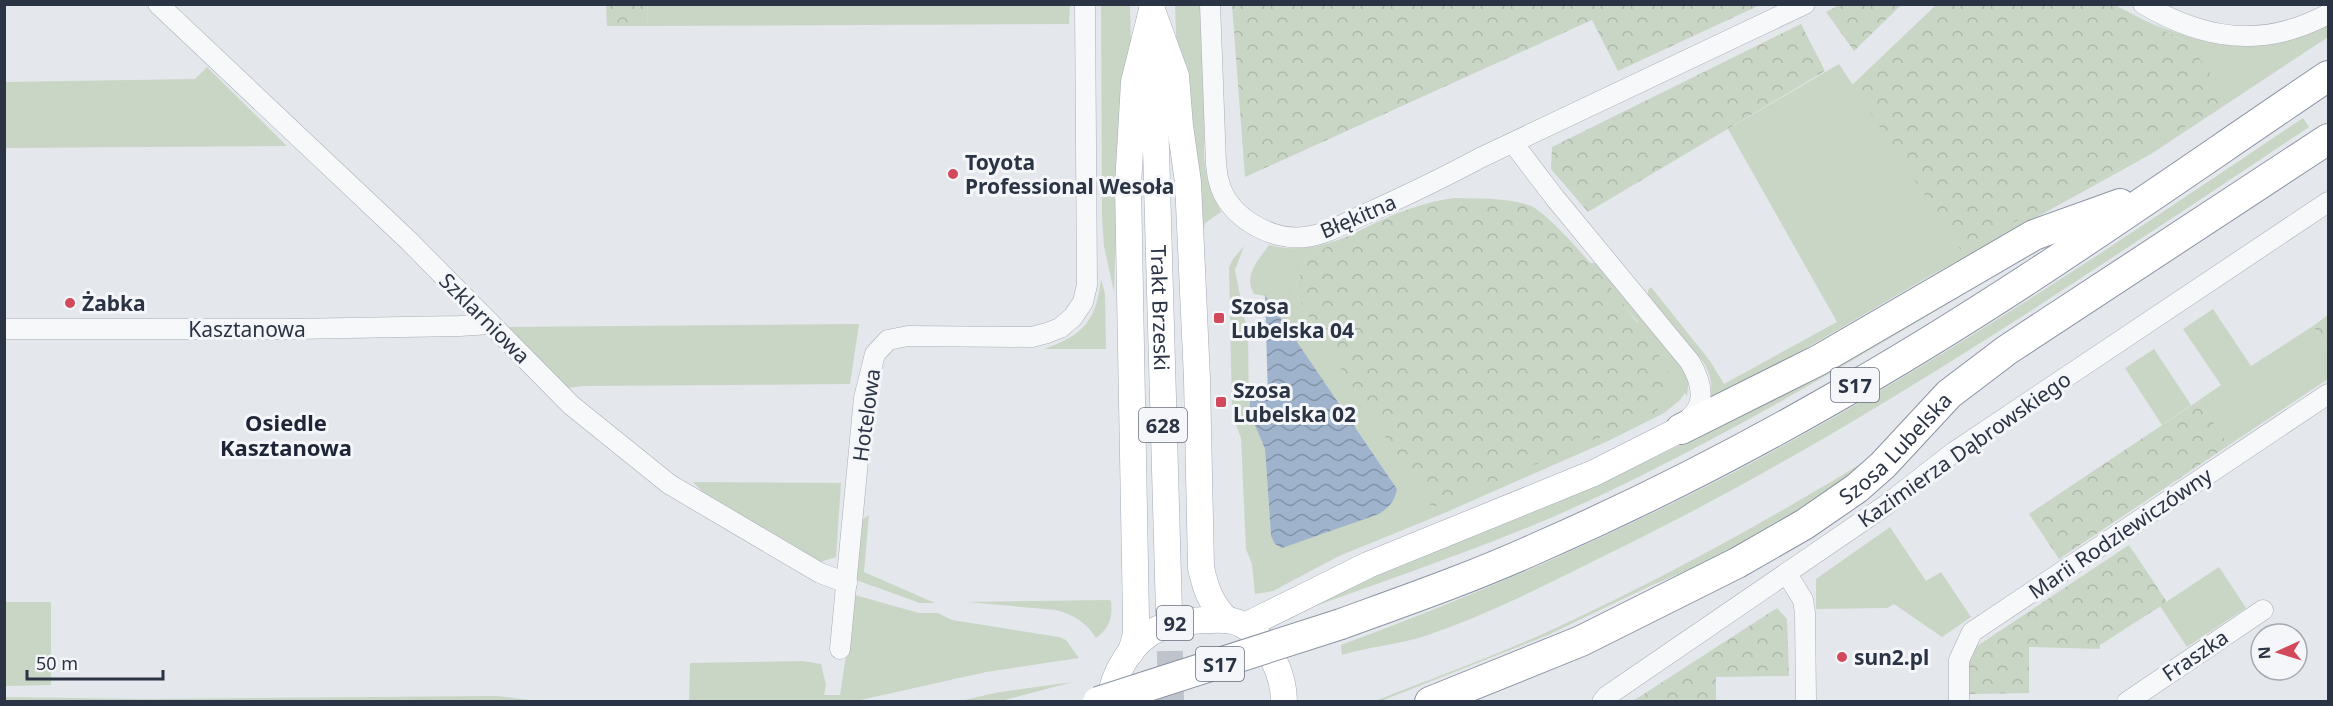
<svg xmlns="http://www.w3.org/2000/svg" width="2333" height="706" viewBox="0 0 2333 706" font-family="'Noto Sans',sans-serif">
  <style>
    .green { fill: #c9d6c5 }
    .forest { fill: url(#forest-crowns) }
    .water { fill: url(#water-waves) }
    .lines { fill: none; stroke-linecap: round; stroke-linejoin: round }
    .major-tunnel { stroke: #bfc3cb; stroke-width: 26; stroke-dasharray: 26 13; stroke-linecap: butt }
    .minor-casing { stroke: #a9aeb7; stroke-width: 21 }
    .major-casing { stroke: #a3abb8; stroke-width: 27 }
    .highway-casing { stroke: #8b94a3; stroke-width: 32 }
    .minor { stroke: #f7f8fa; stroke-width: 20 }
    .major { stroke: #fff; stroke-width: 26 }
    .highway { stroke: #fff; stroke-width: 30 }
    .highway-bridge-casing { stroke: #8b94a3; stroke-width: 32; stroke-linecap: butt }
    .highway-bridge { stroke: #fff; stroke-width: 30 }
    .poi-dot { fill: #d1495b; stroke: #f4f6f9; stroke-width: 2 }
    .labels { text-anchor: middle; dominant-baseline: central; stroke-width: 6; stroke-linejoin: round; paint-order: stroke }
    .shield { fill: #f4f6f9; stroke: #676e7b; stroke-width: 1.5 }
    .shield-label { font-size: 20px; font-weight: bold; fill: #2b3445 }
    .poi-label { font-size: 21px; font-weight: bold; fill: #2b3445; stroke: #f4f6f9; text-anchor: start }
    .street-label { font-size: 21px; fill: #2b3445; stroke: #f4f6f9 }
    .neighbourhood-label { font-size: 22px; font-weight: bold; fill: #1d2536; stroke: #f4f6f9 }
  </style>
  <defs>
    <pattern id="forest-crowns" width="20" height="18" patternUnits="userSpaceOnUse" patternTransform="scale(1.5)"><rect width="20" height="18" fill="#c9d6c5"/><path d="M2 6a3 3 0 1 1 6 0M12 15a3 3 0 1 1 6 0" fill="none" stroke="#adb8ab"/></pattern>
    <pattern id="water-waves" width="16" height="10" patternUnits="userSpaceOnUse" patternTransform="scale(1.5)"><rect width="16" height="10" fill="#9fb4cc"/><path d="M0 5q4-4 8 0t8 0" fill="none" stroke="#8293a7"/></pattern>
  </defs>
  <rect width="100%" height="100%" fill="#e4e7ec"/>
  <g class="green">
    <polygon points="648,5 1070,4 1069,24 647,26"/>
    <polygon points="1101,5 1130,5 1132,85 1119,140 1114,292 1104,246 1102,218"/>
    <polygon points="1175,5 1202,5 1205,94 1204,158 1207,179 1221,212 1205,223 1201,237 1177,59"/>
    <path d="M2148 22C2214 48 2262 59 2328 24V37L2151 154 1928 277 1711 404 1709 402C1713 387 1712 377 1704 363L1648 297V290L1651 287 1710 361 1724 384 1837 322 1728 129 1839 64 1960 248 2113 173 2228 99 2188 43Z"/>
    <polygon points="207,67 287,146 5,148 5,82 195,79"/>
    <path d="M2303 118 2309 127C2083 277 1859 431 1616 550 1555 580 1493 613 1428 635 1400 645 1370 646 1342 655L1341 645C1498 587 1652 519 1799 437 1973 341 2138 229 2303 118Z"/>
    <path d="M1406 209 1307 257 1294 290 1317 332 1432 507 1638 322 1588 263H1597L1679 360 1689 378 1687 396 1685 393 1680 400 1664 413 1608 441 1442 514 1339 556 1273 591 1255 594 1252 564 1246 549 1241 438 1232 414 1229 267 1233 259 1244 246 1235 270 1248 335 1249 411 1265 449 1271 536 1397 489 1265 296 1254 294C1243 275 1258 261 1269 245 1319 258 1362 229 1406 209Z"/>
    <path d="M1992 277C1857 358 1717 443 1573 508 1488 546 1398 576 1310 608L1374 577 1596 486 1750 411Z"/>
    <path d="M1101 279 1105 294 1106 349H1044C1083 335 1096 322 1101 279Z"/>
    <polygon points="2213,309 2251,366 2313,326 2328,349 2328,379 2229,445 2198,401 2221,385 2183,329"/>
    <polygon points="859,324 850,384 583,386 567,388 505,327"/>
    <polygon points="2154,349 2191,405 2162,425 2125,368"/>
    <path d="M1878 453 1788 522 1745 546 1650 586 1548 635 1381 701 1373 702C1435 677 1498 655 1558 627 1668 576 1775 517 1878 453Z"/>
    <polygon points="693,482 841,483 836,557 820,562 712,502"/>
    <polygon points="869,515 864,572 935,603 920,603 856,580 862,520"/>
    <polygon points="1890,527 1926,581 1941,572 1971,617 1942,637 1894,604 1887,608 1816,609 1816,579"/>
    <polygon points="2219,567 2246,608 2187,647 2160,606"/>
    <polygon points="855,595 919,613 938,613 952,620 1059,637 1066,640 1079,658 986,672 856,701 689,702 690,663 803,661 821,664 826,685 824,695 840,695"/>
    <path d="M1109 600 1111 601C1113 618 1109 628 1096 638 1086 622 1074 615 1056 610L967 602Z"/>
    <polygon points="4,602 51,602 51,685 5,686"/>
    <polygon points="1073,682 1001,701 960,701 1000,692"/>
    <polygon points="497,696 539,701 4,701 5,697 146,699"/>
  </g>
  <g class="forest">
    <polygon points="1841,4 1901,4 1901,5 1854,51 1826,12"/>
    <polygon points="2113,4 2188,43 2229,99 2113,173 1960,249 1852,85 1936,5"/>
    <polygon points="606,5 648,5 647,26 607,26"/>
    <polygon points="1232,5 1232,4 1760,5 1618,71 1592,20 1245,177"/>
    <polygon points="1801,24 1825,71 1588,212 1551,169 1552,147"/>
    <path d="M1454 198C1478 199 1507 197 1531 206 1560 219 1662 346 1670 378 1675 396 1663 405 1651 416L1432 508 1317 332 1294 290 1307 257C1355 234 1401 205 1454 198Z"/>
    <polygon points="2328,315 2328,349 2313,326"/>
    <polygon points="2198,401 2229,445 2059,559 2029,514"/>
    <polygon points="2129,545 2167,602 2100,645 2100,649 2029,647 2029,693 1969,694 1968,659 1977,646"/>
    <polygon points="1777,608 1787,619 1789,676 1716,677 1716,701 1633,701"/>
  </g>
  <path class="water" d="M1265 295 1397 489C1395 501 1389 507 1379 514L1282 548 1275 544 1271 536 1265 449 1249 411 1250 397H1268Z"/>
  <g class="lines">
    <polyline class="major-tunnel" points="1169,612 1171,702"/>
    <defs>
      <g id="minor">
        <polyline points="158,4 409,241 571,405 669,484 820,573 847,583"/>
        <path d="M1210 4 1216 164C1217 170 1217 176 1219 182 1228 217 1271 241 1305 237 1325 235 1343 224 1361 216 1401 198 1441 179 1480 158L1805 4"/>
        <path d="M2143 4C2205 40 2263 49 2328 14"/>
        <path d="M1513 143 1555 198 1690 362C1697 374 1704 390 1699 405 1697 411 1689 419 1684 424"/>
        <polyline points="4,329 293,329 459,326 490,324"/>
        <polyline points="1787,574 1803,600 1805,613 1806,702"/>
        <polyline points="840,649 864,398 875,354 888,340 908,336 1032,337 1047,333 1060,328 1073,317 1083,302 1087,285 1085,4"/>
        <polyline points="1602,702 1607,696 1886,505 1954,452 2328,202"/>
        <polyline points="1959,702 1959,660 1972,632 2328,394"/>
        <polyline points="2127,702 2263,610"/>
      </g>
      <g id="major">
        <path d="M1152 10 1176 76 1180 126 1188 182 1197 379 1201 568C1206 590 1211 604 1227 620"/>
        <path id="s1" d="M1153 42 1169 612"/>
        <polyline points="1245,626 1368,565 1594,473 1681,429"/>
        <polyline points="1131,652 1136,634 1136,618 1128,185 1134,82 1152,10"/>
        <path d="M1110 702C1112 674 1133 639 1160 628 1174 622 1190 621 1205 620 1219 620 1232 618 1245 626 1269 641 1284 675 1284 702"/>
      </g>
      <g id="highway">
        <polyline points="1681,429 1819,360 2034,235 2120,204"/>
        <path d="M1341 624C1407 600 1473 577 1537 548 1638 504 1736 454 1832 399 2004 302 2165 186 2328 76"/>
        <path id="s2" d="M1430 702 1581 641 1737 563 1805 524 1857 488 1883 465 1949 394 2007 350 2328 139"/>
      </g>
    </defs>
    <use href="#minor" class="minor-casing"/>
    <use href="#major" class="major-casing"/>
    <use href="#highway" class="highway-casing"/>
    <use href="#minor" class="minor"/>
    <use href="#major" class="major"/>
    <use href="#highway" class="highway"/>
    <defs>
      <polyline id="highway-bridge" points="1098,702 1341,624"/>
    </defs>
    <use href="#highway-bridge" class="highway-bridge-casing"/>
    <use href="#highway-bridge" class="highway-bridge"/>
  </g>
  <g class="poi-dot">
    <circle cx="953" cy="174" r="6"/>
    <circle cx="70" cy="303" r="6"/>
    <rect x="1213" y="312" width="12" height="12" rx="3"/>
    <rect x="1215" y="396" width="12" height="12" rx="3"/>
    <circle cx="1842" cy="657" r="6"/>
  </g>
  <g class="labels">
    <g class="shield">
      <rect x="1831" y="368" width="48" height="34" rx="4.5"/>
      <rect x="1139" y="408" width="48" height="34" rx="4.5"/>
      <rect x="1157" y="606" width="36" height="34" rx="4.5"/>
      <rect x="1196" y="647" width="48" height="34" rx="4.5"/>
    </g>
    <g class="shield-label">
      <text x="1855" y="385">S17</text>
      <text x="1163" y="425">628</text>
      <text x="1175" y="623">92</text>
      <text x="1220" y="664">S17</text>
    </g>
    <g class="poi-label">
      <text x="965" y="162">Toyota<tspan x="965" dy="24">Professional Wesoła</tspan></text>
      <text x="82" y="303">Żabka</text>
      <text x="1231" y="306">Szosa<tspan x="1231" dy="24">Lubelska 04</tspan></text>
      <text x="1233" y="390">Szosa<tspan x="1233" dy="24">Lubelska 02</tspan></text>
      <text x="1854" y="657">sun2.pl</text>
    </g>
    <g class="street-label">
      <text transform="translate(1358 216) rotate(-23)">Błękitna</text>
      <text stroke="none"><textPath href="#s1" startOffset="266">Trakt Brzeski</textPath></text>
      <text transform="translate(485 318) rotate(45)">Szklarniowa</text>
      <text x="247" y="329">Kasztanowa</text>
      <text transform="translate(866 415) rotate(-82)">Hotelowa</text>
      <text stroke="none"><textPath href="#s2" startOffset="534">Szosa Lubelska</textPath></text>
      <text transform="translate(1964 449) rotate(-35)">Kazimierza Dąbrowskiego</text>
      <text transform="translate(2120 533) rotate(-34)">Marii Rodziewiczówny</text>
      <text transform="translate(2195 655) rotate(-34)">Fraszka</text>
    </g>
    <g class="neighbourhood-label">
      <text x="286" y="422">Osiedle<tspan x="286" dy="25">Kasztanowa</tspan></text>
    </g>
  </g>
  <rect width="2333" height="706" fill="none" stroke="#2b3445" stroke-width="12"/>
  <g transform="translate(2279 652) rotate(266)"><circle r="28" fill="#f4f6f9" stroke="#a4a8b1" stroke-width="1.5"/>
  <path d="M0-4.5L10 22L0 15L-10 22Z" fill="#d1495b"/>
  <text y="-9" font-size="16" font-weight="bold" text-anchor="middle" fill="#2b3445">N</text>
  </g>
  <path d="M27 670v9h136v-9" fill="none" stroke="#2b3445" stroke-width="3"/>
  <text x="36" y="670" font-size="18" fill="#2b3445" stroke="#f4f6f9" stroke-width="4.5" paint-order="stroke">50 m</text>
</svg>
